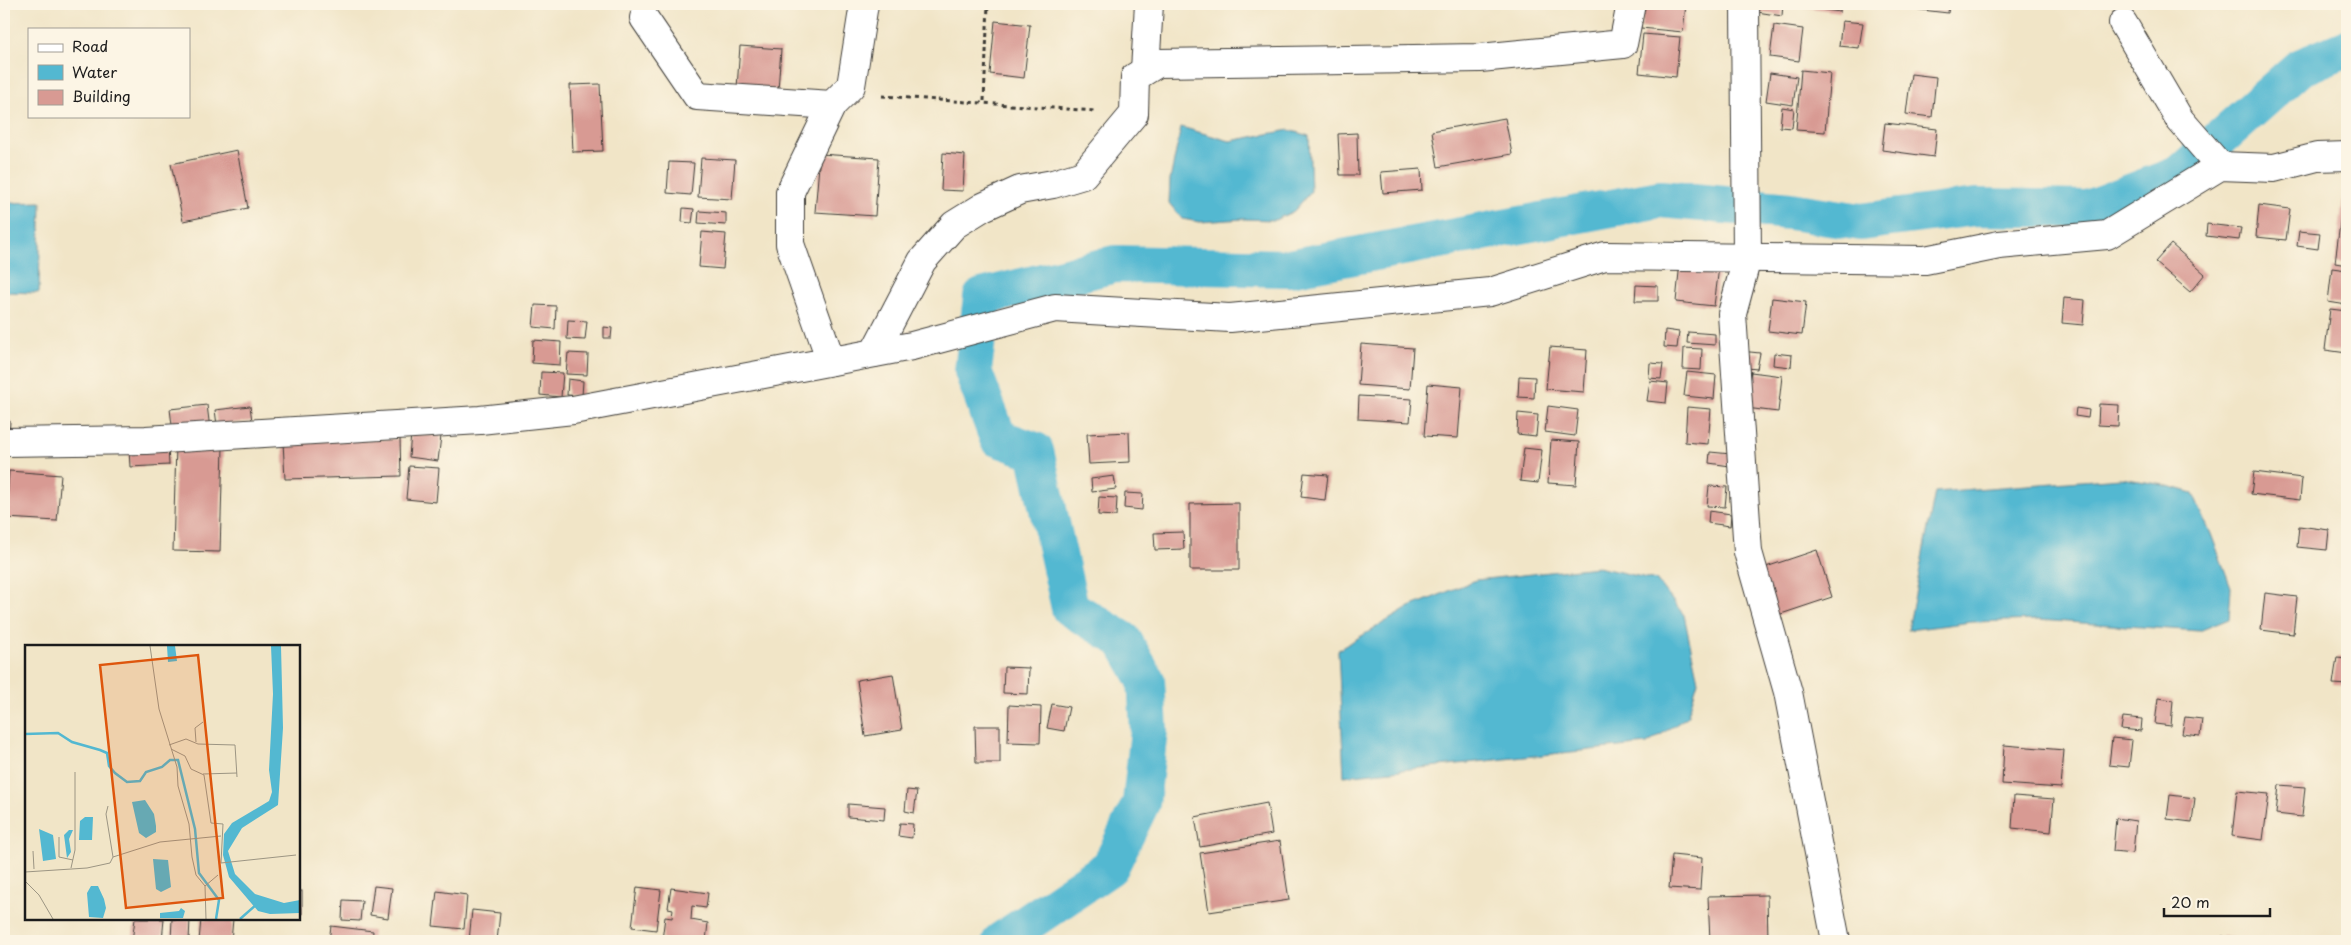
<svg xmlns="http://www.w3.org/2000/svg" width="2351" height="945" viewBox="0 0 2351 945" font-family="'Playpen Sans',sans-serif">
  <style>
    .water { fill: #53b8d1; stroke: #386a76 }
    .lines { fill: none; stroke-linecap: round; stroke-linejoin: round }
    .canal { stroke: #53b8d1; stroke-width: 38 }
    .building { fill: #d89a93 }
    .street-casing { stroke: #3c3a36; stroke-width: 30 }
    .path { stroke: #3c3a36; stroke-width: 3; stroke-dasharray: 4 4; stroke-linecap: butt }
    .street { stroke: #fff; stroke-width: 28 }
    .inset-river { fill: none; stroke: #53b8d1; stroke-width: 2.5 }
    .inset-road { fill: none; stroke: #9c9583; stroke-width: 1 }
    .view { fill: #de560d; fill-opacity: 0.15; stroke: #de560d; stroke-width: 2.5 }
    .inset-edge { fill: none; stroke: #1c1c1c; stroke-width: 2.5 }
  </style>
  <rect width="100%" height="100%" fill="#fcf5e5"/>
  <filter id="ink" filterUnits="userSpaceOnUse"><feTurbulence type="fractalNoise" baseFrequency=".02" numOctaves="2"/><feDisplacementMap in="SourceGraphic" scale="10" xChannelSelector="R" yChannelSelector="G"/><feConvolveMatrix kernelMatrix="1 2 1 2 8 2 1 2 1" color-interpolation-filters="sRGB"/></filter>
  <filter id="wash" filterUnits="userSpaceOnUse"><feTurbulence type="fractalNoise" baseFrequency=".0096" numOctaves="4" result="noise"/><feDisplacementMap in="SourceGraphic" scale="20" xChannelSelector="R" yChannelSelector="G"/><feGaussianBlur stdDeviation="1.12" result="paint"/><feColorMatrix in="noise" values="0 0 0 0 0 0 0 0 0 0 0 0 0 0 0 0 0 1.4 0 .05"/><feComposite in="paint" operator="in"/></filter>
  <g filter="url(#wash)">
    <rect width="100%" height="100%" fill="#f1e5c7"/>
    <g class="water">
      <polygon points="1181,127 1230,141 1289,130 1309,136 1311,191 1294,211 1275,220 1243,219 1200,222 1182,219 1169,203 1170,180"/>
      <polygon points="41,202 39,293 4,292 4,203"/>
      <polygon points="2121,478 2164,485 2193,493 2211,534 2231,587 2229,619 2199,631 2038,620 1972,622 1908,630 1935,492"/>
      <polygon points="1597,567 1656,580 1684,615 1698,681 1687,717 1647,744 1344,776 1338,650 1410,607 1476,580"/>
    </g>
    <g class="lines">
      <polyline class="canal" points="1001,941 1110,867 1141,803 1149,730 1146,680 1123,640 1070,608 1035,451 998,438 973,371 982,297 1115,264 1289,268 1660,199 1790,211 1861,222 1976,207 2087,209 2180,174 2299,68 2347,48"/>
    </g>
    <g id="blocks">
      <g class="building">
        <polygon points="765,4 799,4 798,9 765,7"/>
        <polygon points="1644,4 1686,4 1683,32 1641,28"/>
        <polygon points="1699,4 1734,4 1733,9"/>
        <polygon points="1753,4 1783,4 1782,16 1751,11"/>
        <polygon points="1805,4 1841,4 1840,12 1804,7"/>
        <polygon points="1888,4 1949,4 1948,13 1887,6"/>
        <polygon points="995,21 1030,25 1024,78 990,74"/>
        <polygon points="1842,21 1863,23 1859,48 1839,46"/>
        <polygon points="1774,25 1803,29 1799,61 1770,57"/>
        <polygon points="1643,34 1680,37 1676,77 1639,73"/>
        <polygon points="740,46 781,49 778,90 737,88"/>
        <polygon points="1801,70 1830,73 1825,132 1796,130"/>
        <polygon points="1770,73 1797,77 1793,105 1766,101"/>
        <polygon points="1911,74 1936,77 1932,117 1906,114"/>
        <polygon points="600,84 603,151 573,152 570,85"/>
        <polygon points="1782,107 1794,109 1792,128 1780,127"/>
        <polygon points="1505,118 1512,154 1438,167 1432,131"/>
        <polygon points="1885,123 1937,129 1934,157 1882,150"/>
        <polygon points="1357,133 1358,175 1340,175 1338,134"/>
        <polygon points="237,150 248,208 183,221 171,164"/>
        <polygon points="943,153 965,155 963,191 941,190"/>
        <polygon points="820,154 879,158 875,216 815,212"/>
        <polygon points="701,158 735,160 732,199 698,197"/>
        <polygon points="669,162 694,163 691,195 667,193"/>
        <polygon points="1421,169 1422,190 1383,193 1381,172"/>
        <polygon points="2343,199 2347,199 2347,265 2335,263"/>
        <polygon points="2259,205 2290,209 2286,240 2256,237"/>
        <polygon points="683,208 694,209 692,223 682,222"/>
        <polygon points="699,211 726,213 726,225 698,223"/>
        <polygon points="2207,224 2241,228 2239,240 2206,236"/>
        <polygon points="2299,231 2320,233 2318,249 2297,246"/>
        <polygon points="702,232 726,234 723,269 699,267"/>
        <polygon points="2171,244 2205,274 2190,292 2155,262"/>
        <polygon points="1680,262 1719,267 1714,306 1676,302"/>
        <polygon points="2332,268 2347,270 2347,305 2328,302"/>
        <polygon points="1636,285 1658,286 1658,301 1635,301"/>
        <polygon points="1772,298 1806,302 1802,335 1768,331"/>
        <polygon points="2064,298 2085,300 2083,325 2062,323"/>
        <polygon points="535,305 556,306 555,329 533,327"/>
        <polygon points="2330,309 2347,311 2347,353 2325,350"/>
        <polygon points="568,320 587,321 585,340 567,339"/>
        <polygon points="604,327 612,328 611,338 604,338"/>
        <polygon points="1665,330 1679,332 1677,348 1664,347"/>
        <polygon points="1688,332 1715,334 1715,345 1687,343"/>
        <polygon points="533,340 561,342 560,365 532,363"/>
        <polygon points="1361,344 1413,348 1410,389 1358,385"/>
        <polygon points="1550,347 1587,350 1584,392 1546,389"/>
        <polygon points="1684,348 1702,349 1701,370 1683,369"/>
        <polygon points="1740,351 1760,353 1757,369 1738,367"/>
        <polygon points="568,353 588,354 587,375 566,374"/>
        <polygon points="1774,353 1792,355 1791,367 1773,365"/>
        <polygon points="1650,363 1663,364 1661,379 1649,378"/>
        <polygon points="541,372 563,373 561,397 540,395"/>
        <polygon points="1687,372 1716,375 1714,399 1684,396"/>
        <polygon points="1751,372 1782,376 1778,412 1746,408"/>
        <polygon points="1519,376 1535,377 1534,398 1518,397"/>
        <polygon points="568,379 583,381 582,396 567,395"/>
        <polygon points="1650,381 1668,383 1666,403 1647,401"/>
        <polygon points="1428,384 1462,387 1458,438 1424,436"/>
        <polygon points="1359,396 1412,399 1410,422 1358,419"/>
        <polygon points="2099,404 2119,405 2118,426 2098,425"/>
        <polygon points="207,405 210,429 173,433 170,409"/>
        <polygon points="250,406 252,421 217,425 215,410"/>
        <polygon points="1548,406 1578,410 1575,436 1545,432"/>
        <polygon points="1687,407 1711,409 1708,444 1685,442"/>
        <polygon points="2076,408 2089,410 2088,418 2075,416"/>
        <polygon points="1518,413 1538,415 1536,436 1517,434"/>
        <polygon points="4,421 10,421 9,437 4,437"/>
        <polygon points="1129,432 1130,462 1089,464 1087,434"/>
        <polygon points="411,433 441,436 438,461 409,457"/>
        <polygon points="400,439 401,476 285,479 283,442"/>
        <polygon points="1551,440 1579,442 1576,485 1548,483"/>
        <polygon points="176,446 223,447 220,552 173,551"/>
        <polygon points="168,447 169,465 130,467 129,449"/>
        <polygon points="1524,448 1542,450 1538,483 1520,481"/>
        <polygon points="1710,452 1731,454 1730,466 1709,463"/>
        <polygon points="409,466 439,468 436,502 406,499"/>
        <polygon points="9,471 61,475 57,521 6,518"/>
        <polygon points="2254,472 2302,478 2300,500 2251,494"/>
        <polygon points="1304,473 1328,475 1325,500 1301,497"/>
        <polygon points="1114,476 1116,489 1092,492 1091,479"/>
        <polygon points="1709,486 1727,487 1725,507 1707,506"/>
        <polygon points="1125,493 1143,494 1142,510 1124,508"/>
        <polygon points="1099,497 1117,498 1116,516 1098,515"/>
        <polygon points="1239,503 1239,570 1190,570 1190,504"/>
        <polygon points="1709,511 1731,514 1730,526 1708,523"/>
        <polygon points="2299,526 2329,530 2327,550 2297,547"/>
        <polygon points="1183,532 1184,549 1155,550 1154,533"/>
        <polygon points="1817,550 1832,597 1775,616 1760,569"/>
        <polygon points="2265,593 2297,597 2293,634 2261,630"/>
        <polygon points="2337,657 2347,658 2347,685 2333,684"/>
        <polygon points="1004,667 1029,668 1028,694 1003,693"/>
        <polygon points="893,674 902,730 865,736 857,680"/>
        <polygon points="2158,698 2173,700 2171,726 2155,724"/>
        <polygon points="1052,704 1069,707 1064,731 1047,728"/>
        <polygon points="1009,705 1041,707 1040,743 1008,742"/>
        <polygon points="2123,717 2142,719 2141,731 2121,729"/>
        <polygon points="2185,717 2202,719 2200,736 2182,734"/>
        <polygon points="975,726 1000,726 1000,763 976,763"/>
        <polygon points="2112,738 2132,740 2129,767 2109,765"/>
        <polygon points="2004,745 2064,750 2061,788 2002,784"/>
        <polygon points="2279,785 2305,787 2302,817 2276,814"/>
        <polygon points="907,790 917,791 914,813 905,811"/>
        <polygon points="2237,791 2269,794 2263,840 2232,836"/>
        <polygon points="2170,795 2195,798 2192,822 2167,819"/>
        <polygon points="2014,796 2054,799 2051,832 2012,828"/>
        <polygon points="1267,803 1272,834 1200,847 1195,817"/>
        <polygon points="848,804 885,807 884,820 848,817"/>
        <polygon points="2116,818 2136,821 2133,853 2113,851"/>
        <polygon points="900,823 913,824 912,838 898,836"/>
        <polygon points="1280,841 1289,900 1209,912 1200,853"/>
        <polygon points="1672,855 1702,858 1700,890 1669,888"/>
        <polygon points="374,886 392,888 388,918 370,915"/>
        <polygon points="637,887 661,890 656,930 632,927"/>
        <polygon points="671,888 708,893 706,908 692,906 691,920 708,923 706,941 662,940 665,917 672,918 673,909 668,908"/>
        <rect x="299" y="891" width="3" height="23"/>
        <polygon points="437,891 467,895 464,929 433,926"/>
        <polygon points="1767,895 1768,941 1710,941 1708,896"/>
        <polygon points="343,900 362,901 360,921 342,920"/>
        <polygon points="472,910 500,913 497,941 469,941"/>
        <polygon points="135,919 164,919 162,941 132,941"/>
        <polygon points="172,919 190,919 189,941 171,941"/>
        <polygon points="201,919 233,919 231,941 199,941"/>
        <polygon points="331,926 373,931 372,941 329,941"/>
        <polygon points="2222,936 2233,938 2233,941 2221,941"/>
      </g>
    </g>
  </g>
  <g filter="url(#ink)">
    <use href="#blocks" fill-opacity="0" stroke="#3c3a36" stroke-width="1"/>
    <g class="lines">
      <defs>
        <g id="street">
          <polyline points="1745,4 1747,258 1732,314 1748,552 1788,692 1836,941"/>
          <polyline points="644,18 697,96 832,105"/>
          <polyline points="2123,23 2180,120 2220,166"/>
          <polyline points="1145,70 1149,4"/>
          <polyline points="874,353 922,261 954,225 983,207 1020,190 1053,184 1083,175 1134,114 1135,77 1158,63 1480,58 1623,44 1631,4"/>
          <polyline points="831,361 790,244 790,192 832,105 851,86 864,4"/>
          <polyline points="4,442 146,440 480,420 573,410 912,346 1055,308 1230,318 1490,292 1605,256 1925,260 1999,245 2107,235 2220,166 2274,168 2317,157 2347,156"/>
        </g>
      </defs>
      <use href="#street" class="street-casing"/>
      <g class="path">
        <polyline points="882,96 1095,111"/>
        <polyline points="984,101 988,4"/>
      </g>
      <use href="#street" class="street"/>
    </g>
  </g>
  <g transform="translate(25 645)">
    <rect width="275" height="275" fill="#f1e5c7"/>
    <path d="M142 1H150L152 16 143 17ZM246 1H256L258 83 253 160 217 183 203 206 210 229 230 249 259 258 275 255V268L245 269 233 266 204 232 198 210 199 189 207 178 244 156 247 147 244 125 248 49ZM120 155 129 169 131 181V187L121 193 114 188 107 157ZM60 172H68L67 195H54L55 176ZM14 184 28 190 31 214 18 216ZM44 185H48L44 194 46 207 42 213 39 190ZM128 214 143 215 146 242 136 247 131 244ZM66 241H73L79 254 81 263 78 273 64 272 62 248ZM156 263 160 266 158 273H135V268L154 266Z" fill="#53b8d1"/>
    <path class="inset-river" d="M0 89 33 88 47 97 75 105 82 108 84 121 90 128 102 137 115 136 121 127 137 122 145 115H153L170 184 174 228 194 255 191 274M215 274 232 259"/>
    <path class="inset-road" d="M125 1 134 64 152 122 153 141 164 179 167 212 171 230 180 241 181 274M171 97 170 83 178 77M144 100 161 94 173 99 210 100 212 132M146 104 160 111 166 124 179 130 186 178 198 179 196 218 271 210M178 129 212 128M34 192V212L48 215M8 206 9 224M88 212 135 197 196 191M46 223 50 205V127M0 227 62 223 85 218 88 212 81 169 83 161M0 236 14 250 28 274M180 241 193 230"/>
    <path class="view" d="M173 10 198 253 101 263 75 20Z"/>
    <rect width="275" height="275" class="inset-edge"/>
  </g>
  <rect width="2351" height="945" fill="none" stroke="#fcf5e5" stroke-width="20"/>
  <rect x="28" y="28" width="162" height="90" fill="#fcf5e5" stroke="#a29e95"/>
  <rect x="38" y="44" width="25" height="8" fill="#ffffff" stroke="#a29e95"/>
  <text x="72" y="52" font-size="15" fill="#1c1c1c">Road</text>
  <rect x="38" y="65" width="25" height="15" fill="#53b8d1" stroke="#a29e95"/>
  <text x="72" y="78" font-size="15" fill="#1c1c1c">Water</text>
  <rect x="38" y="90" width="25" height="15" fill="#d89a93" stroke="#a29e95"/>
  <text x="72" y="102" font-size="15" fill="#1c1c1c">Building</text>
  <path d="M2164 908v8h106v-8" fill="none" stroke="#1c1c1c" stroke-width="2.5"/>
  <text x="2171" y="908" font-size="15" fill="#1c1c1c" stroke="#fcf5e5" stroke-width="4" paint-order="stroke">20 m</text>
</svg>
